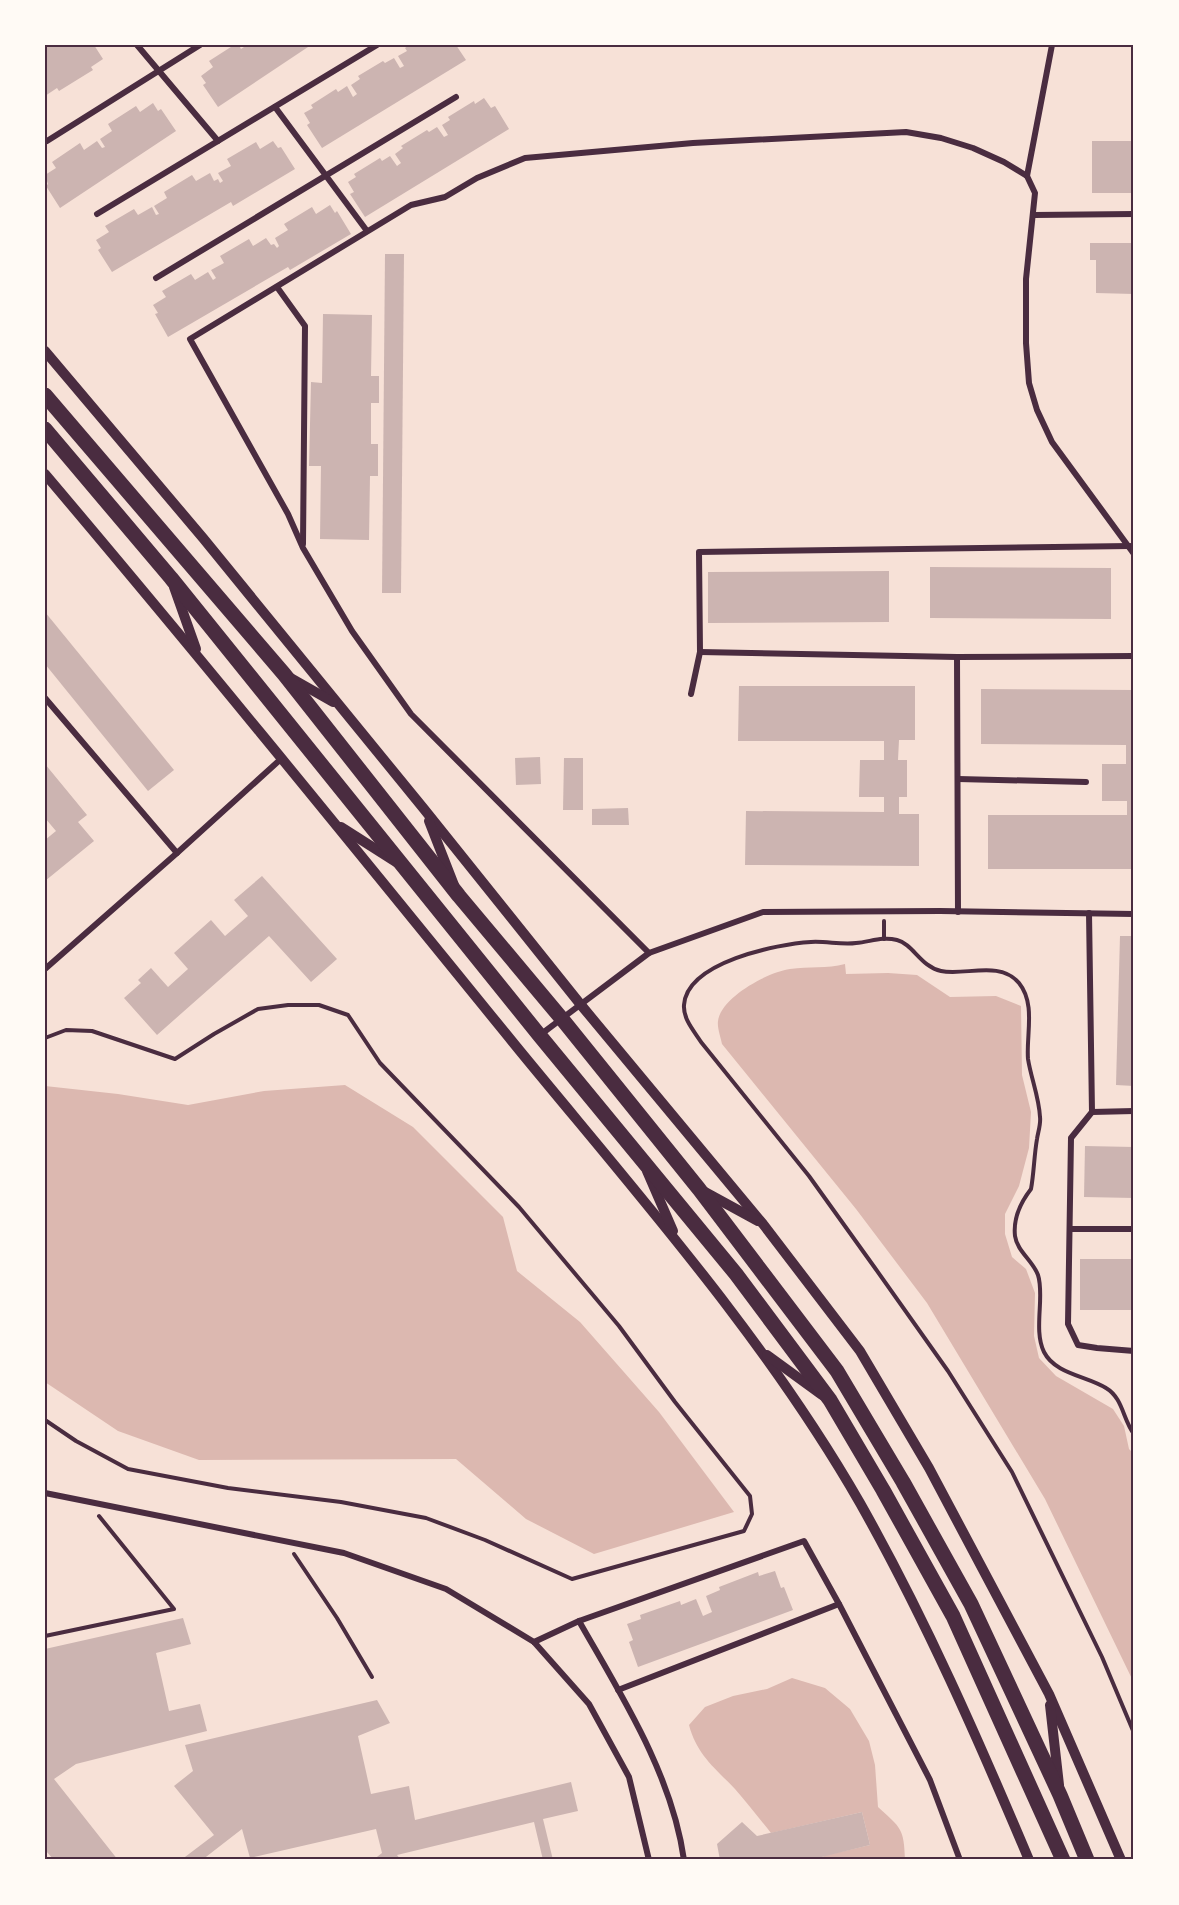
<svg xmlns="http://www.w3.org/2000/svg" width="1179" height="1905" viewBox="0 0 1179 1905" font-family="'Times New Roman',serif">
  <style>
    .water { fill: #dcb8b0 }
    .building { fill: #ccb4b1 }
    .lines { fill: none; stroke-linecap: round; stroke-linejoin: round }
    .path { stroke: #4a2c40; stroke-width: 4 }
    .minor { stroke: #4a2c40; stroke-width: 6 }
    .tertiary { stroke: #4a2c40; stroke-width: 10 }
    .primary { stroke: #4a2c40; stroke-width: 15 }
    .neatline { fill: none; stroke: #4a2c40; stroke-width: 2 }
  </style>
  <rect width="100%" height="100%" fill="#f7e1d7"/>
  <g class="water">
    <path d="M845 964 846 974 888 973 917 975 950 997 996 996 1021 1006 1022 1075 1031 1112 1029 1148 1019 1186 1005 1214V1234L1012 1257 1026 1269 1035 1293 1034 1336 1039 1358 1056 1376 1113 1409 1124 1426 1129 1449 1134 1454V1683L1045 1499 927 1303 856 1209 722 1044C721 1038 717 1028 718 1021 721 997 768 972 790 969 809 966 827 969 845 964Z"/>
    <polygon points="345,1085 413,1127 503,1217 517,1271 580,1322 659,1412 734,1512 594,1554 526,1519 456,1459 199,1460 118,1431 45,1382 45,1086 118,1094 188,1105 264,1091"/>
    <path d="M792 1678 825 1688 850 1709 869 1741 875 1765 878 1807C901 1828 904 1828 905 1860H826L823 1856 870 1845 862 1812 771 1833C759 1818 747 1803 735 1789 715 1768 697 1755 689 1725L705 1707 733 1696 767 1689Z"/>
  </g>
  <g class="building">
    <polygon points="45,45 94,45 103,59 91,67 93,70 59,91 57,88 45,96"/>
    <polygon points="234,45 239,45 241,49 247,45 258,45 260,47 263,45 311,45 218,107 203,85 206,83 201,76 213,67 209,61"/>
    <polygon points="409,45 456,45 466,60 322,148 307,125 310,123 304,113 313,108 311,105 336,89 338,92 347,86 353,97 357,94 351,85 360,79 358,76 383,61 385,63 394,58 400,68 404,66 398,56 407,51 405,48"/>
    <polygon points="484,98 491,108 495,106 509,129 365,217 350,194 354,192 348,182 356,177 354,174 380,158 382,161 390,156 397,166 401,163 395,154 403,148 401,146 427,130 429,132 437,127 444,137 448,135 442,125 450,120 448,117 474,101 475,104"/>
    <polygon points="153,103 158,111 161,109 176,131 60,208 46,186 48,184 45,175 56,168 52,162 80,143 84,150 97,141 102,148 105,147 100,139 112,131 108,124 136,106 140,112"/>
    <polygon points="273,141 278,148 281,147 295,169 233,206 231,202 112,272 98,250 101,248 96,240 109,232 105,226 134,209 138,215 152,207 156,215 159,214 154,206 167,198 164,192 192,175 196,181 210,173 214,181 218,179 220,183 223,181 218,173 231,166 227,159 256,142 260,149"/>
    <rect x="1092" y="141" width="42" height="52"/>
    <polygon points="330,205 335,213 337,211 351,234 290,270 288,267 168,337 155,314 158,313 153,305 166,297 162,291 191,274 195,280 208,272 213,280 216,278 211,270 224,263 220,256 249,239 253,246 266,238 271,245 274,244 277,248 279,246 275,238 288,230 284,224 312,207 316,214"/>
    <polygon points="1090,243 1134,243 1134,294 1096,293 1096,260 1090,260"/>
    <polygon points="385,254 404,254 401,593 382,593"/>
    <polygon points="323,314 372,315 371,376 379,376 379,403 371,403 371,444 378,444 378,476 370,476 369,540 320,539 321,466 309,466 311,382 322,383"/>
    <polygon points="930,567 1111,568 1111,619 930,618"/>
    <polygon points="889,571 889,622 708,623 708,572"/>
    <polygon points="45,612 174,770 148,791 45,664"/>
    <polygon points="739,686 915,686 915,740 899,740 898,760 907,760 907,797 899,797 899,814 919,814 919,866 745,865 746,811 884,812 884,797 859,797 860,760 884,760 884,741 738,741"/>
    <polygon points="981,689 1134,690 1134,869 988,869 988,815 1127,815 1127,801 1102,801 1102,764 1126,764 1126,745 981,744"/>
    <polygon points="540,757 541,784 516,785 515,758"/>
    <polygon points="564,758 583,758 583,810 563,810"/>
    <polygon points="45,764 87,815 78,822 94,841 45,881 45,840 56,831 45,818"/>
    <polygon points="628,808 629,825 592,825 592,809"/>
    <polygon points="262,876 337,959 311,982 269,936 157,1035 124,998 141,983 138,980 151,968 168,987 188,969 174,953 211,920 225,936 248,916 234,900"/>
    <polygon points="1120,936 1134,936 1134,1086 1116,1085"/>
    <polygon points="1085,1146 1134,1147 1134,1198 1084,1197"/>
    <rect x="1080" y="1259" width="54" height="51"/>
    <polygon points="775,1571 781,1588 784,1587 793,1610 638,1667 629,1642 633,1640 627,1624 641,1619 640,1615 680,1601 681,1605 696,1599 703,1616 712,1612 706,1596 720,1590 719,1587 758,1572 759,1576"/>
    <polygon points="183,1618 191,1644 156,1653 169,1711 200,1704 207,1731 76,1764 54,1779 118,1860 54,1860 46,1851 45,1852 45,1649"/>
    <polygon points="377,1700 390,1723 358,1736 371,1794 409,1786 415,1820 571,1782 578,1811 543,1819 553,1860 543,1860 534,1822 397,1855 401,1860 373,1860 382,1853 376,1829 250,1858 242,1829 202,1860 181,1860 214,1835 174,1786 193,1771 185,1745"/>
    <polygon points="862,1812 870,1845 810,1860 720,1860 717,1844 742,1822 757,1836"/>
  </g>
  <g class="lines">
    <g class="path">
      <polyline points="884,921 884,939"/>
      <polyline points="45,1038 66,1030 92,1031 175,1059 214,1034 258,1009 288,1005 319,1005 348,1015 380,1063 519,1207 619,1326 675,1402 750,1496 752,1514 744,1531 572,1579 485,1540 426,1518 341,1502 228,1488 128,1469 76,1441 45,1420"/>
      <path d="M1134 1434C1123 1420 1123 1398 1106 1388 1087 1376 1055 1374 1044 1352 1033 1330 1045 1296 1038 1275 1033 1261 1017 1251 1015 1236 1013 1218 1021 1202 1031 1189 1034 1173 1034 1156 1037 1139 1038 1132 1041 1124 1040 1117 1039 1097 1031 1078 1028 1059 1026 1035 1036 1004 1019 983 1000 960 965 976 941 971 921 967 913 944 897 940 882 936 870 942 856 943 842 945 826 941 811 942 777 944 687 962 684 1005 683 1019 694 1031 701 1042L809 1176 875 1268 948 1371 1012 1472 1102 1657 1134 1733"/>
      <polyline points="294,1554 337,1618 372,1677"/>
      <polyline points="45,1636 174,1609 99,1516"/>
    </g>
    <g class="minor">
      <polyline points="137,45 218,141"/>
      <polyline points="275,107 367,231"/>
      <polyline points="47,141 200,45"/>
      <polyline points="1027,176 1052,45"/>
      <polyline points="97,214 377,45"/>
      <polyline points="1034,215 1134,214"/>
      <polyline points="156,278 456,97"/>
      <polyline points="277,287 305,326 303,544"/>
      <polyline points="700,652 957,657 1134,656"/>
      <polyline points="957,657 958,912"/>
      <polyline points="691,694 700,652 699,552 1130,546"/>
      <polyline points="45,698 177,853 45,969"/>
      <polyline points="958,779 1086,782"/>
      <polyline points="177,853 282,758"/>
      <polyline points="1089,913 1092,1112 1071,1138 1068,1324 1078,1345 1097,1348 1134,1351"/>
      <polyline points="649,953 763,912 940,911 1134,914"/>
      <polyline points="540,1035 649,953 411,714 352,631 303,548 288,514 190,339 411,205 445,197 477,178 525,158 693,143 906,132 941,138 973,148 1004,162 1027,176 1035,193 1026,279 1026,343 1029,383 1037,410 1052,442 1134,554"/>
      <polyline points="1092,1112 1134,1111"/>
      <polyline points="1071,1229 1134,1229"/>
      <polyline points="45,1493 344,1553 446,1589 534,1642 589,1704 629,1777 649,1860"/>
      <path d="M579 1621C621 1695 672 1774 684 1860"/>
      <polyline points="534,1642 579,1621 804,1541 839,1604 930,1780 960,1860"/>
      <polyline points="618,1690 839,1604"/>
    </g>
    <g class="tertiary">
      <polyline points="45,351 203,538 424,809 581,1005 763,1224 860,1351 929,1468 1049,1694 1121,1860"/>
      <path d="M45 474C206 664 363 858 520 1051 639 1196 766 1339 860 1503 925 1618 978 1739 1029 1860"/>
      <polyline points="174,587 196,649"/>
      <polyline points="289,677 333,702"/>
      <polyline points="429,821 454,885"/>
      <polyline points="341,827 396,862"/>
      <polyline points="647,1171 673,1231"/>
      <polyline points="703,1191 758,1221"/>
      <polyline points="767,1355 822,1395"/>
      <polyline points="1050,1705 1059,1785"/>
    </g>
    <g class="primary">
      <polyline points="45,395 284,674 459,896 562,1019 699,1189 837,1371 903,1482 971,1604 1060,1795 1087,1860"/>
      <polyline points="45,429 171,578 540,1036 736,1274 830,1400 883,1490 953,1616 1063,1860"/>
    </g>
  </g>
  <rect width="1179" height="1905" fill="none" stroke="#fffaf5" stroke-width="93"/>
  <rect x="46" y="46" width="1086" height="1812" class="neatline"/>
</svg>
